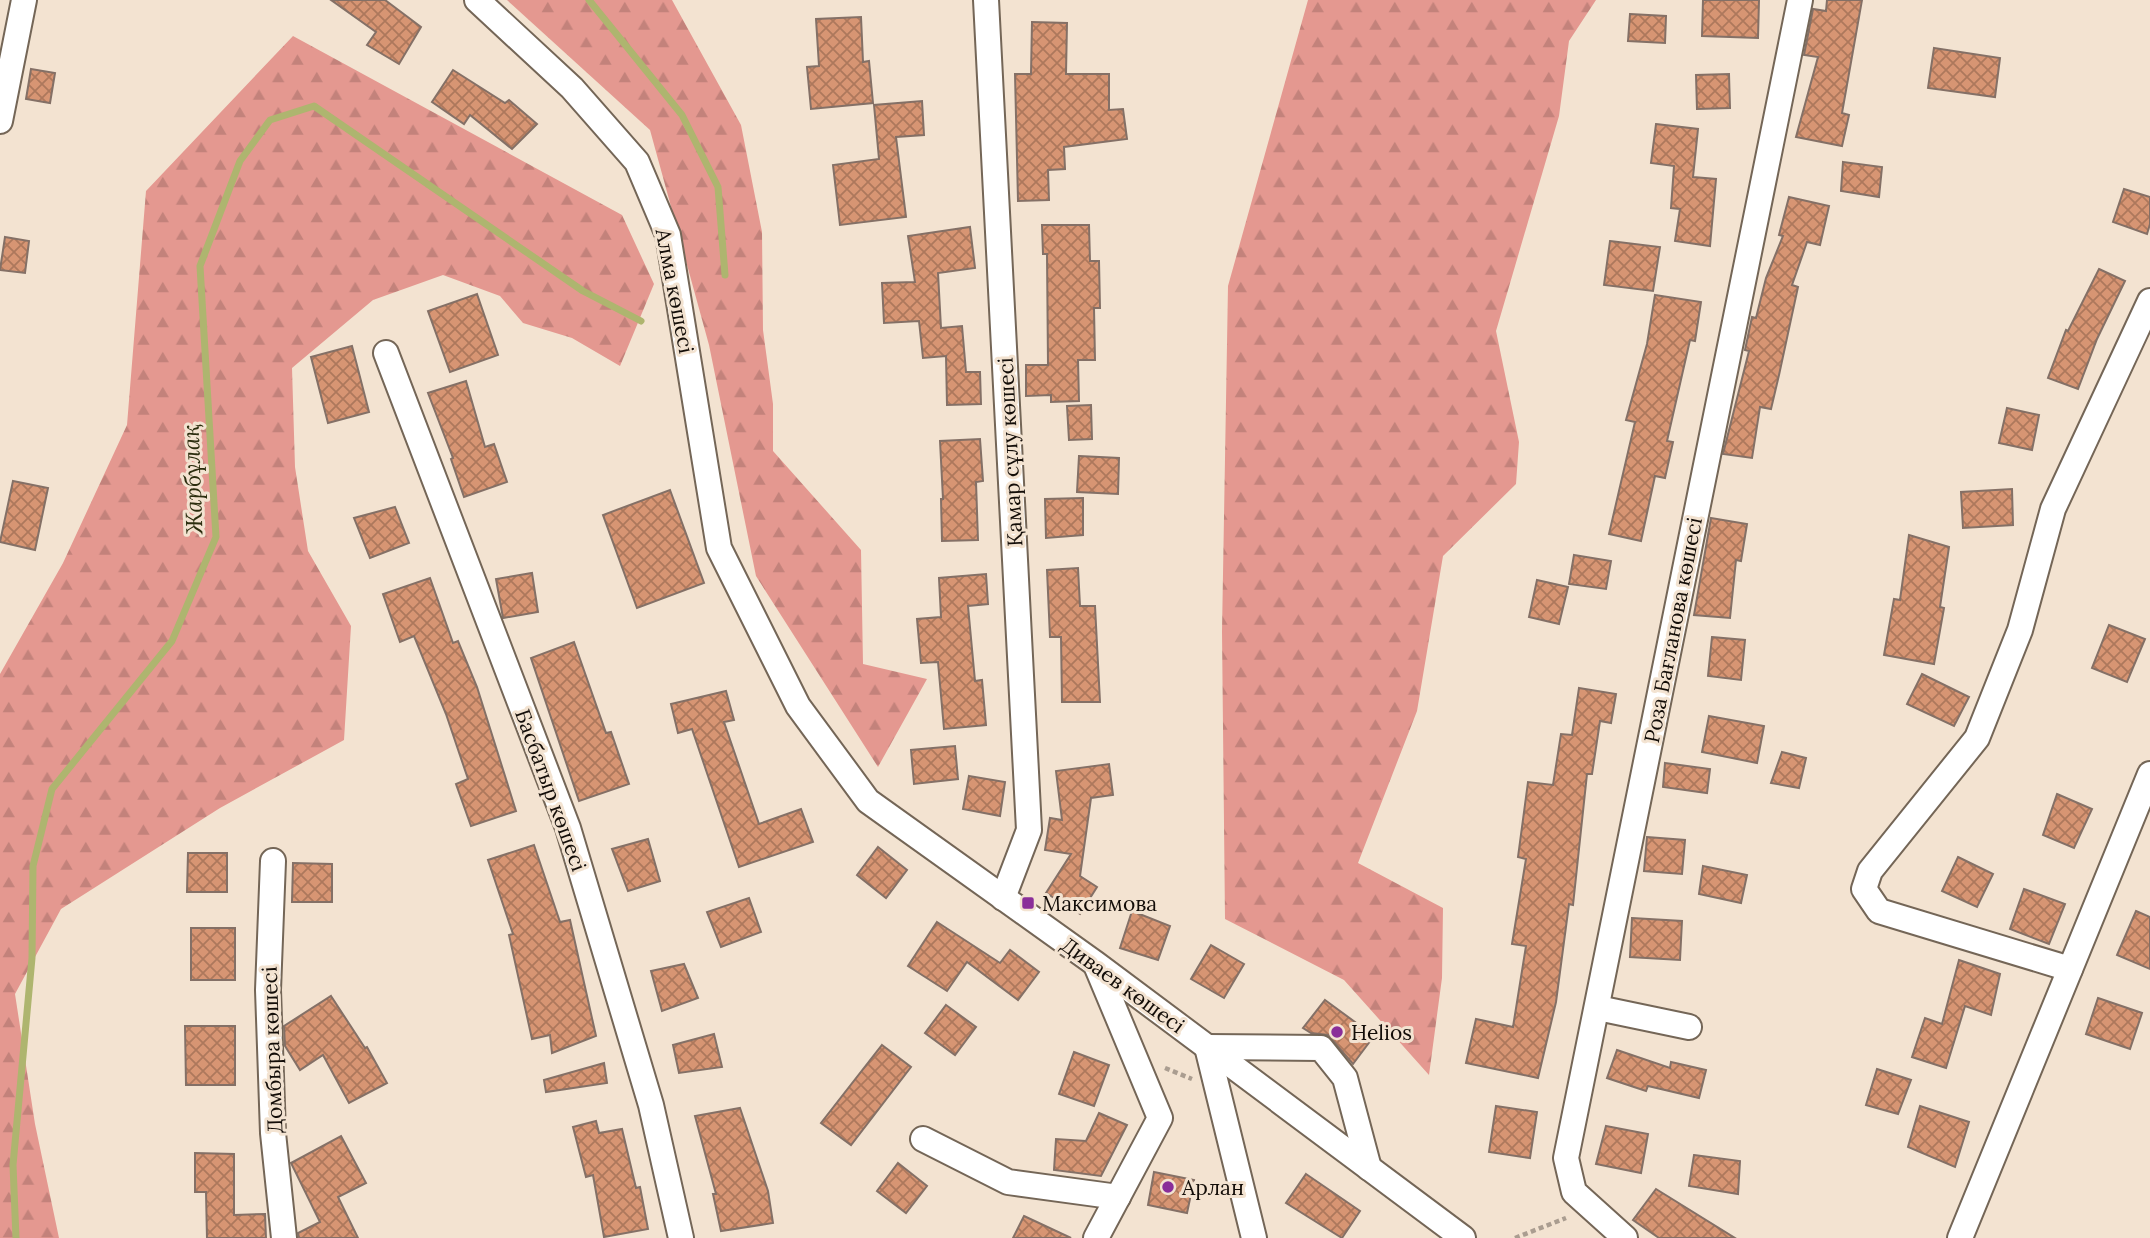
<svg xmlns="http://www.w3.org/2000/svg" width="2150" height="1238" viewBox="0 0 2150 1238" font-family="Lora,serif">
  <style>
    .forest { fill: url(#forest-firs) }
    .lines { fill: none; stroke-linecap: round; stroke-linejoin: round }
    .stream { stroke: #aeb56f; stroke-width: 7 }
    .building { fill: url(#building-cross-hatch); stroke: #847066; stroke-width: 2 }
    .minor-casing { stroke: #746657; stroke-width: 28 }
    .path { stroke: #aa9d90; stroke-width: 4.5; stroke-dasharray: 5 3.5; stroke-linecap: butt }
    .minor { stroke: #fff; stroke-width: 24 }
    .poi-dot { fill: #8a2e99; stroke: #f3e3d1; stroke-width: 2.5 }
    .labels { text-anchor: middle; dominant-baseline: central; stroke-width: 6; stroke-linejoin: round; paint-order: stroke }
    .street-label { font-size: 21px; fill: #130d08; stroke: #f3e3d1 }
    .poi-label { font-size: 21px; fill: #130d08; stroke: #f3e3d1; text-anchor: start }
    .water-label { font-size: 23px; font-style: italic; fill: #2b2d0e; stroke: #f3e3d1 }
  </style>
  <defs>
    <pattern id="forest-firs" width="22" height="20" patternUnits="userSpaceOnUse" patternTransform="scale(1.75)"><rect width="22" height="20" fill="#e49890"/><path d="M5 1l3.5 6h-7zM16 11l3.5 6h-7z" fill="#c3827b"/></pattern>
    <pattern id="building-cross-hatch" width="8" height="8" patternUnits="userSpaceOnUse" patternTransform="scale(1.75)"><rect width="8" height="8" fill="#d79573"/><path d="M0 0l8 8M0 8l8-8" fill="none" stroke="#ad785c"/></pattern>
  </defs>
  <rect width="100%" height="100%" fill="#f3e3d1"/>
  <g class="forest">
    <polygon points="507,0 672,0 741,125 762,232 763,330 773,404 773,451 861,550 863,664 927,679 878,767 756,576 709,345 650,130"/>
    <polygon points="1308,0 1596,0 1569,41 1559,116 1496,331 1519,442 1516,484 1443,556 1417,711 1358,863 1443,908 1442,978 1429,1075 1344,980 1225,919 1222,632 1228,286"/>
    <polygon points="293,36 622,215 654,284 620,366 572,338 523,323 500,296 443,275 373,300 292,368 295,467 308,551 351,626 344,740 220,808 61,909 15,994 35,1124 59,1238 0,1238 0,674 63,563 127,425 146,191"/>
  </g>
  <g class="lines">
    <g class="stream">
      <polyline points="589,0 682,115 718,187 725,275"/>
      <polyline points="16,1238 13,1165 32,958 33,866 52,789 172,641 216,537 200,266 240,161 270,120 314,106 583,291 641,321"/>
    </g>
  </g>
  <g class="building">
    <polygon points="331,0 385,0 421,27 399,64 367,45 376,32"/>
    <polygon points="1703,0 1759,0 1758,38 1702,36"/>
    <polygon points="1827,0 1862,0 1842,113 1849,115 1842,146 1796,137 1818,57 1804,55 1813,9 1826,11"/>
    <polygon points="1630,14 1666,16 1665,43 1628,41"/>
    <polygon points="861,17 863,62 869,61 873,103 811,109 807,67 819,66 816,19"/>
    <polygon points="1032,22 1067,23 1066,74 1109,74 1109,110 1123,109 1127,139 1064,147 1065,169 1048,170 1049,200 1018,201 1015,74 1031,74"/>
    <polygon points="1934,48 2000,58 1995,97 1928,88"/>
    <polygon points="31,69 55,73 50,103 26,99"/>
    <polygon points="453,70 505,103 509,100 537,124 512,149 470,115 464,124 432,102"/>
    <polygon points="1729,74 1730,108 1697,109 1696,75"/>
    <polygon points="922,101 924,135 896,137 906,217 840,225 833,165 879,159 874,105"/>
    <polygon points="1656,124 1698,129 1693,177 1716,179 1710,246 1675,241 1680,209 1671,208 1674,166 1651,163"/>
    <polygon points="1843,162 1882,167 1879,197 1841,191"/>
    <polygon points="2124,189 2150,197 2150,224 2147,234 2113,222"/>
    <polygon points="1789,197 1829,206 1820,245 1807,242 1792,285 1798,287 1779,375 1771,409 1760,407 1752,458 1723,454 1749,351 1745,350 1752,317 1756,318 1766,278 1783,236 1779,235"/>
    <polygon points="1042,225 1089,225 1090,261 1099,261 1100,308 1094,308 1095,360 1078,360 1079,401 1051,402 1051,395 1026,396 1026,365 1048,365 1047,254 1043,254"/>
    <polygon points="970,227 975,268 938,273 941,328 962,326 966,372 980,372 981,404 947,405 946,356 923,358 919,321 884,323 882,283 915,282 908,236"/>
    <polygon points="5,237 29,241 25,273 0,270"/>
    <polygon points="1610,241 1660,247 1653,291 1604,285"/>
    <polygon points="2099,269 2125,281 2097,339 2078,389 2048,378 2066,330 2068,331"/>
    <polygon points="477,294 498,355 450,372 428,311"/>
    <polygon points="1655,295 1701,302 1695,341 1690,340 1667,441 1673,442 1665,478 1655,476 1641,541 1609,534 1635,422 1626,420 1647,344"/>
    <polygon points="352,346 369,412 328,423 311,357"/>
    <polygon points="466,381 485,447 494,444 507,482 464,497 451,459 453,458 428,393"/>
    <polygon points="1091,405 1092,439 1069,440 1067,406"/>
    <polygon points="2007,408 2039,415 2032,450 1999,443"/>
    <polygon points="980,439 983,481 976,482 978,540 942,541 941,499 943,499 940,441"/>
    <polygon points="1079,456 1119,458 1118,494 1077,492"/>
    <polygon points="13,481 48,488 35,550 0,542"/>
    <polygon points="2012,489 2013,525 1963,528 1961,492"/>
    <polygon points="670,490 704,583 637,608 603,515"/>
    <polygon points="1083,498 1083,535 1046,538 1045,499"/>
    <polygon points="395,507 409,543 370,558 354,518"/>
    <polygon points="1711,518 1747,524 1741,561 1736,560 1730,618 1694,615"/>
    <polygon points="1909,535 1949,547 1940,607 1944,608 1934,664 1884,655 1894,599 1900,600"/>
    <polygon points="1574,555 1611,561 1606,589 1569,584"/>
    <polygon points="1078,568 1080,606 1095,606 1100,702 1062,702 1061,637 1050,637 1047,570"/>
    <polygon points="532,573 538,612 503,618 496,579"/>
    <polygon points="986,574 988,604 968,606 975,681 982,680 986,725 944,729 938,662 921,663 917,619 941,617 939,578"/>
    <polygon points="430,578 453,643 458,641 477,687 516,811 471,826 456,784 468,779 446,714 414,636 400,642 383,594"/>
    <polygon points="1537,580 1568,587 1559,624 1529,617"/>
    <polygon points="2109,625 2145,639 2127,682 2092,668"/>
    <polygon points="1712,637 1745,640 1741,680 1708,676"/>
    <polygon points="574,642 606,733 611,732 629,784 579,801 531,658"/>
    <polygon points="1922,674 1969,697 1954,726 1907,704"/>
    <polygon points="1579,688 1616,694 1611,723 1600,721 1592,774 1587,774 1573,905 1569,904 1556,1002 1538,1078 1466,1063 1476,1019 1513,1027 1526,946 1512,944 1526,859 1518,857 1528,782 1553,785 1561,734 1572,735"/>
    <polygon points="726,691 734,720 724,722 759,824 801,809 813,842 739,867 692,729 678,733 671,704"/>
    <polygon points="1709,716 1764,726 1757,763 1702,752"/>
    <polygon points="955,746 958,779 914,784 911,750"/>
    <polygon points="1782,752 1806,758 1799,788 1771,783"/>
    <polygon points="1665,763 1710,769 1707,793 1663,787"/>
    <polygon points="1109,764 1113,795 1091,798 1080,876 1097,887 1080,914 1046,893 1071,854 1045,850 1050,818 1062,820 1056,771"/>
    <polygon points="969,776 1005,782 1000,816 963,809"/>
    <polygon points="2057,794 2092,809 2074,848 2043,835"/>
    <polygon points="1647,837 1685,840 1682,874 1644,871"/>
    <polygon points="648,839 660,881 628,891 612,849"/>
    <polygon points="534,845 560,922 570,920 596,1036 552,1053 550,1035 532,1039 509,935 513,934 488,860"/>
    <polygon points="878,847 907,870 886,898 857,875"/>
    <polygon points="188,853 227,853 227,892 187,892"/>
    <polygon points="1958,857 1993,874 1977,907 1942,891"/>
    <polygon points="293,863 332,864 332,902 292,902"/>
    <polygon points="1703,866 1747,875 1741,903 1699,894"/>
    <polygon points="2024,889 2065,904 2049,944 2010,929"/>
    <polygon points="749,898 761,932 721,947 707,912"/>
    <polygon points="1132,911 1170,926 1158,960 1120,948"/>
    <polygon points="2136,911 2150,917 2150,969 2117,955"/>
    <polygon points="1632,918 1682,921 1680,960 1630,957"/>
    <polygon points="937,922 1000,963 1010,950 1039,972 1018,1000 967,962 947,991 908,966"/>
    <rect x="191" y="928" width="44" height="52"/>
    <polygon points="1211,945 1244,964 1224,998 1191,979"/>
    <polygon points="1959,960 2000,974 1991,1015 1965,1006 1946,1068 1912,1057 1925,1018 1942,1024"/>
    <polygon points="684,964 698,998 662,1011 651,971"/>
    <polygon points="331,996 365,1048 367,1047 387,1083 349,1103 323,1055 300,1070 285,1046 284,1026"/>
    <polygon points="2098,998 2142,1013 2130,1049 2086,1034"/>
    <polygon points="1325,1000 1374,1036 1353,1064 1328,1035 1311,1033 1303,1028"/>
    <polygon points="946,1005 976,1027 955,1055 925,1033"/>
    <polygon points="185,1026 235,1026 235,1085 186,1085"/>
    <polygon points="714,1034 722,1067 679,1073 673,1045"/>
    <polygon points="882,1045 911,1067 851,1145 821,1123"/>
    <polygon points="1617,1050 1670,1068 1671,1062 1706,1070 1699,1098 1648,1086 1646,1091 1607,1078"/>
    <polygon points="1074,1052 1109,1065 1094,1106 1059,1094"/>
    <polygon points="604,1063 607,1083 546,1092 544,1080"/>
    <polygon points="1877,1069 1911,1080 1898,1114 1866,1105"/>
    <polygon points="1496,1106 1537,1112 1530,1158 1489,1152"/>
    <polygon points="1920,1106 1969,1122 1955,1167 1908,1147"/>
    <polygon points="740,1108 768,1191 773,1223 721,1231 713,1194 716,1194 695,1116"/>
    <polygon points="1099,1113 1127,1125 1101,1176 1054,1170 1056,1139 1086,1141"/>
    <polygon points="596,1121 599,1133 622,1129 636,1188 640,1187 648,1229 604,1237 593,1175 586,1177 573,1127"/>
    <polygon points="1606,1126 1648,1134 1641,1173 1596,1164"/>
    <polygon points="341,1136 366,1183 338,1197 358,1238 299,1238 298,1233 320,1222 291,1163"/>
    <polygon points="195,1153 234,1154 234,1215 265,1214 266,1238 207,1238 206,1192 195,1192"/>
    <polygon points="1694,1155 1740,1161 1738,1194 1689,1186"/>
    <polygon points="898,1163 927,1186 906,1213 877,1191"/>
    <polygon points="1154,1172 1194,1180 1187,1213 1148,1205"/>
    <polygon points="1306,1174 1360,1211 1342,1238 1286,1203"/>
    <polygon points="1656,1189 1735,1238 1659,1238 1633,1220"/>
    <polygon points="1024,1216 1071,1238 1013,1238"/>
  </g>
  <g class="lines">
    <defs>
      <g id="minor">
        <polyline points="477,0 572,88 637,162 668,235 719,548 798,706 868,801 1096,964 1463,1238"/>
        <polyline points="986,0 1029,830 1003,898"/>
        <polyline points="0,121 24,0"/>
        <polyline points="386,353 568,828 651,1105 681,1238"/>
        <polyline points="273,861 268,990 273,1133 284,1238"/>
        <polyline points="2070,969 1879,911 1864,889 1870,871 1977,738 2020,630 2053,509 2150,301"/>
        <polyline points="1598,1008 1689,1027"/>
        <polyline points="923,1139 1008,1182 1118,1197"/>
        <polyline points="1096,1238 1160,1118 1096,965"/>
        <polyline points="1254,1238 1207,1047 1321,1048 1345,1078 1369,1168"/>
        <polyline points="1625,1238 1574,1192 1566,1158 1800,0"/>
        <polyline points="1960,1238 2150,774"/>
      </g>
    </defs>
    <use href="#minor" class="minor-casing"/>
    <g class="path">
      <polyline points="1165,1068 1192,1079"/>
      <polyline points="1515,1238 1566,1218"/>
    </g>
    <use href="#minor" class="minor"/>
  </g>
  <g class="poi-dot">
    <rect x="1021" y="896" width="14" height="14" rx="3.5"/>
    <circle cx="1337" cy="1032" r="7"/>
    <circle cx="1168" cy="1187" r="7"/>
  </g>
  <g class="labels">
    <g class="street-label">
      <text transform="translate(675 291) rotate(79)">Алма көшесі</text>
      <text transform="translate(1010 452) rotate(-93)">Қамар сұлу көшесі</text>
      <text transform="translate(1673 630) rotate(-79)">Роза Бағланова көшесі</text>
      <text transform="translate(551 790) rotate(70)">Басбатыр көшесі</text>
      <text transform="translate(1123 985) rotate(36)">Диваев көшесі</text>
      <text transform="translate(272 1050) rotate(-92)">Домбыра көшесі</text>
    </g>
    <g class="poi-label">
      <text x="1042" y="903">Максимова</text>
      <text x="1351" y="1032">Helios</text>
      <text x="1182" y="1187">Арлан</text>
    </g>
    <g class="water-label">
      <text transform="translate(192 479) rotate(-92)">Жарбұлақ</text>
    </g>
  </g>
</svg>
